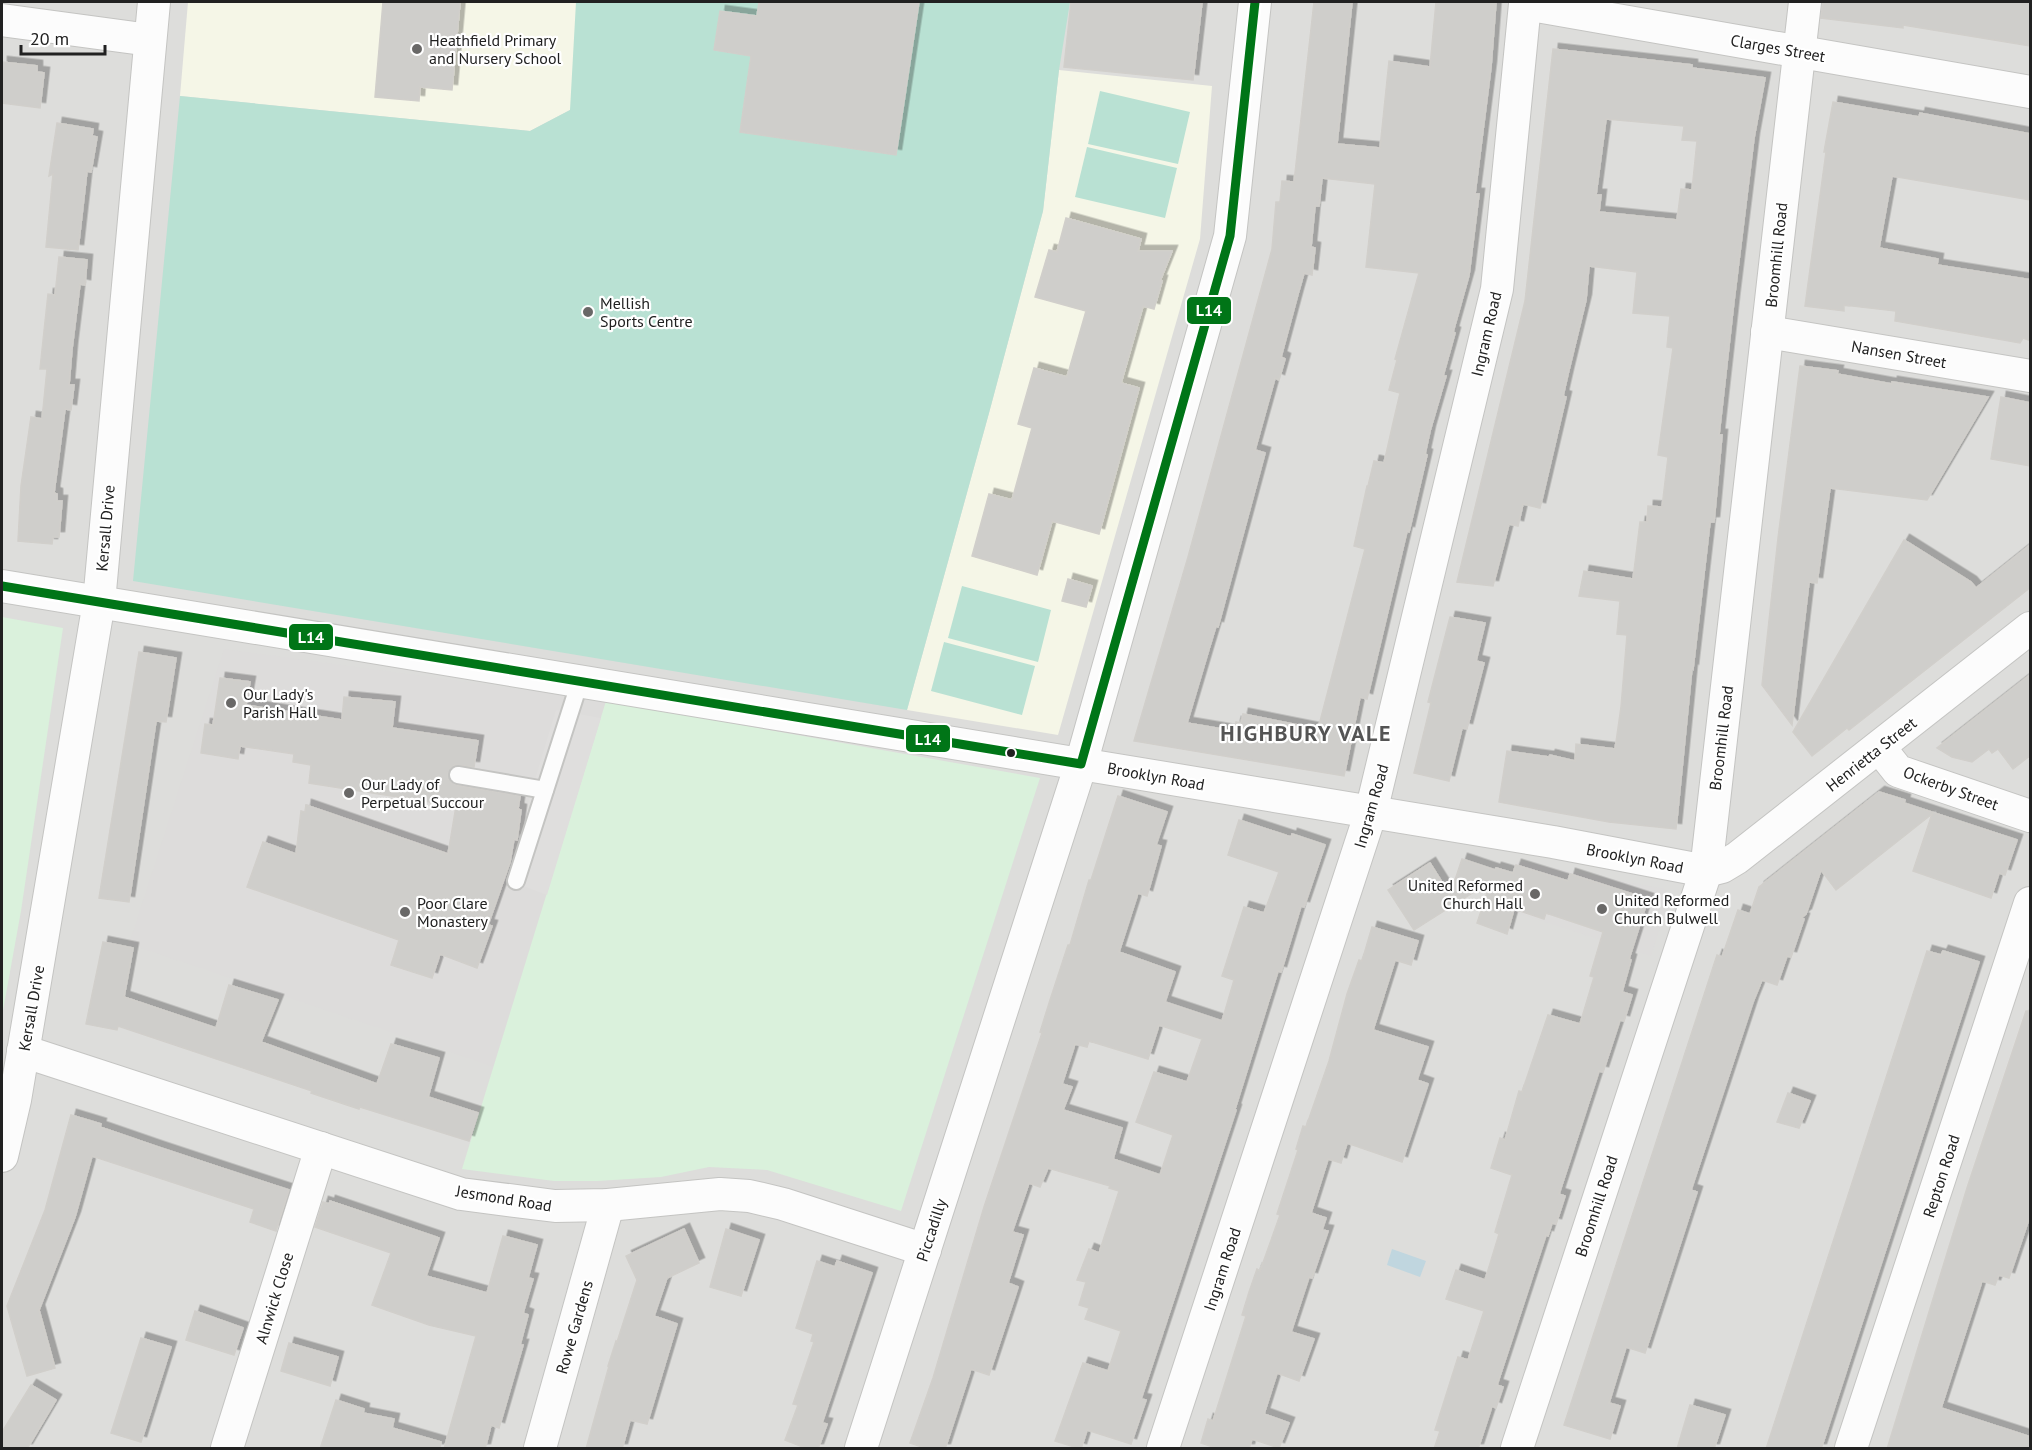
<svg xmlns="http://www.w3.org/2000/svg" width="2032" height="1450" viewBox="0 0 2032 1450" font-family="'PT Sans',sans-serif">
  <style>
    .residential { fill: #dddddb }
    .education { fill: #f5f6e7 }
    .religious { fill: #dddcdb }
    .park { fill: #daf1dc }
    .pitch { fill: #b9e1d3 }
    .parking { fill: #dfdedd }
    .water { fill: #c0d6df }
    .building { fill: #cfcecb; stroke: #d1cfcb; stroke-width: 1.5; fill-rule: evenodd; filter: url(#shadow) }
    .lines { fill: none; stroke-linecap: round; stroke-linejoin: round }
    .lane-casing { stroke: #c4c4c2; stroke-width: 20 }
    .street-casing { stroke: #c4c4c2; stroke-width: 34 }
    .lane { stroke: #fcfcfc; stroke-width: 16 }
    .street { stroke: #fcfcfc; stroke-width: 32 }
    .bus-1-casing { stroke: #fff; stroke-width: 14 }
    .bus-1 { stroke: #007517; stroke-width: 9 }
    .poi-dot { fill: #696867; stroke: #fff; stroke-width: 2 }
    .bus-dot { fill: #212121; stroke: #fff; stroke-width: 2 }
    .labels { text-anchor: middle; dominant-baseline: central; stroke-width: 4.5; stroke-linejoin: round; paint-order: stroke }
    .poi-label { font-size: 16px; fill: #212121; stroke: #fff; text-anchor: start }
    .street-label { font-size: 16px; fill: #212121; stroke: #fff }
    .district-label { font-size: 22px; font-weight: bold; letter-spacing: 1.5px; fill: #545454; stroke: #fff }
    .line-badge { stroke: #fff; stroke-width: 2 }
    .badge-label { font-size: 16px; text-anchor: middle; font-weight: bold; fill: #fff }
  </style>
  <defs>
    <filter id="shadow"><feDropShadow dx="5.5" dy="-5.5" stdDeviation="0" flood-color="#0004"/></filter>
  </defs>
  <rect width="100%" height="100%" fill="#eeedea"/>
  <rect class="residential" x="2" y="2" width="2028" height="1446"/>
  <g class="education">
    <polygon points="188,2 652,2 570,110 530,131 180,96"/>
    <polygon points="1059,70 1212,86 1200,239 1058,735 907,710 989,413 1043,211"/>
  </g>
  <g class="religious">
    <polygon points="224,649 606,701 494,1067 129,944"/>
    <polygon points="1516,861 1665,889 1669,899 1651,956 1501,908"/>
  </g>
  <g class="park">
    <polygon points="2,617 63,628 21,911 2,1016"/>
    <polygon points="606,701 1040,778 901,1211 767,1170 709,1167 661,1177 597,1181 554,1181 462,1169"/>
  </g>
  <g class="pitch">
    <polygon points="576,2 1070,2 1059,70 1043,211 989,413 907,710 133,581 180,96 530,131 570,110"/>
    <polygon points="1100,91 1190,112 1178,164 1088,144"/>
    <polygon points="1087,147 1177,168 1165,218 1075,197"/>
    <polygon points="962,586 1051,610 1038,662 948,638"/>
    <polygon points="944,642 1035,666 1022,715 931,691"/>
  </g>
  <polygon class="parking" points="556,710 601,718 547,895 505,879"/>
  <polygon class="water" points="1392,1249 1426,1261 1420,1277 1387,1265"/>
  <g class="building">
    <polygon points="383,2 460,2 452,90 420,87 419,101 375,97"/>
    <polygon points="759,2 919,2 896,155 740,132 751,56 714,50 720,11 757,16"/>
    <polygon points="1071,2 1202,2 1193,80 1064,67"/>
    <path d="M1314 2H1352L1337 144 1380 148 1389 61 1430 67 1436 2H1496L1491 67 1475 194H1479L1469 275 1453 332 1455 333 1443 376H1446L1430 431 1425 454 1427 455 1409 532 1407 531 1367 699 1360 697 1344 776 1134 741 1188 557 1272 249 1276 202H1280L1282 181 1294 182ZM1322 178 1375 184 1366 267 1419 273 1395 359 1397 360 1389 390 1400 393 1393 423 1384 463 1374 461 1368 486H1367L1354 546 1365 549 1318 729 1243 714 1241 723 1236 722 1234 731 1187 723 1209 649 1216 626 1218 627 1265 453 1255 450 1275 378 1279 380 1285 359 1281 357 1298 294 1304 273 1312 275 1315 248 1311 247 1315 206H1319Z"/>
    <polygon points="1823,2 2031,2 2031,46 1903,25 1903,28 1821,18"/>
    <path d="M1553 49 1692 65V68L1765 78 1754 138 1734 301 1719 435H1722L1714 522H1710L1693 669 1692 668 1676 829 1609 822 1499 802 1507 751 1549 757 1550 755 1575 761 1576 744 1615 749 1621 707 1627 635 1617 634 1620 601 1579 596 1584 571 1633 579 1640 522H1647L1648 506 1662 507 1668 457 1658 455 1673 348 1667 347 1670 316 1633 313 1637 272 1589 266 1586 300 1568 374 1563 396 1566 397 1540 508 1523 504 1518 526 1509 524 1493 586 1457 582 1525 301ZM1606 119 1684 126 1682 140 1697 141 1692 190 1681 189 1677 220 1599 212 1601 195H1596Z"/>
    <polygon points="2,62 37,66 37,72 44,73 40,108 2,103"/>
    <polygon points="1833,102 1919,117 1920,113 2031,134 2031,200 1892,176 1879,248 1938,259 1937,265 2031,280 2031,341 2023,338 2020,343 1895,321 1896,311 1844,305 1844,311 1805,306 1826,152 1824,152"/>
    <polygon points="57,123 93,129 92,136 97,137 91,172 87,171 78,250 46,247 53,174 49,176"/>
    <polygon points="1066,218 1141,239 1138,251 1172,251 1160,281 1162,281 1154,309 1143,306 1121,383 1139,388 1099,534 1052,521 1037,575 972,556 989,494 1012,500 1032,428 1018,424 1034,368 1067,377 1086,311 1035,297 1049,250 1057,252"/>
    <polygon points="59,257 87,260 85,285 80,284 72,349 69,385 74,385 71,410 65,409 54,493 57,494 57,501 62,501 59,537 53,537 52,544 18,541 21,486 31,417 42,419 47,369 40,369 44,331 48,294 55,295"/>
    <polygon points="1800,366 1838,371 1837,374 1892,384 1892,382 1988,397 1927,500 1830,488 1817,583 1809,582 1792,725 1762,685 1778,538"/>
    <polygon points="2001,397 2031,403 2031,466 1991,459"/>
    <polygon points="1904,540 1971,582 1976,588 2031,544 2031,587 1849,730 1847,728 1812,756 1793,732"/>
    <polygon points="1068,579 1092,586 1086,607 1062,601"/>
    <polygon points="1450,617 1485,623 1476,661 1484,663 1467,729 1462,728 1449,781 1414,773 1431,703 1428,702"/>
    <polygon points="139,652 176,658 166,722 156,721 129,902 99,898"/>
    <polygon points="2031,674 2031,755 2013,769 1998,749 1992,753 1989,749 1972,762 1952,757 1937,748"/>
    <polygon points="220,678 250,682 246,705 342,720 344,697 395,702 392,728 478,741 474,767 454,765 448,773 448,779 456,785 520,796 518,809 521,810 517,840 514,839 510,862 488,925 492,926 477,968 440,954 432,978 391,965 399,940 247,887 263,842 296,854 301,811 305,812 306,805 448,854 456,806 309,783 311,765 293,762 294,754 240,746 238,759 201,753 205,724 213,725"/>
    <polygon points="1879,792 1905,800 1904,803 2017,840 2005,875 1999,873 1991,898 1913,871 1932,814 1836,890 1821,870 1806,914 1801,918 1804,919 1791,957 1787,956 1777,985 1762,980 1753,1002 1691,1190 1697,1192 1645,1353 1626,1347 1609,1403 1620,1406 1610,1439 1564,1425 1717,955 1722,957 1738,910 1750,914 1759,887"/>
    <path d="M1118 796 1167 812 1156 845 1161 846 1147 896 1138 893 1119 952 1175 972 1165 1002 1222 1021 1234 980 1222 976 1244 907 1264 913 1279 872 1228 855 1239 820 1291 837 1292 834 1325 845 1304 907 1301 906 1281 972 1278 971 1235 1109 1236 1110 1141 1399 1146 1400 1131 1444 1087 1430 1081 1449 1055 1441 1083 1363 1108 1371 1121 1331 1085 1319 1089 1308 1079 1305 1086 1282 1077 1280 1089 1249 1099 1253 1119 1191 1109 1188 1110 1186 1048 1168 1040 1187 1029 1183 1012 1232 1023 1235 1008 1283 1018 1287 989 1375 971 1369 945 1449H928L910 1443 933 1378 984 1207 1042 1033 1040 1032 1050 1000 1068 945H1070L1089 880H1091ZM1159 1025 1202 1039 1187 1082 1154 1072 1136 1122 1173 1135 1160 1175 1113 1159 1122 1128 1063 1110 1072 1087 1062 1084 1075 1044 1087 1047 1089 1041 1148 1059Z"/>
    <polygon points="1462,859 1495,870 1496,868 1513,873 1516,865 1568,881 1570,874 1648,899 1629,959 1631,960 1622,992 1632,995 1624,1021 1620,1020 1603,1072 1599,1071 1559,1194 1565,1196 1556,1224 1552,1223 1548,1236 1546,1235 1497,1385 1503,1387 1496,1408 1492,1406 1478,1449 1434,1449 1440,1431 1435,1430 1458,1357 1468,1360 1484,1311 1446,1299 1456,1270 1485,1280 1499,1234 1495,1232 1512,1175 1491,1168 1500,1138 1505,1140 1519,1091 1522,1092 1548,1015 1580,1024 1594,977 1590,976 1603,932 1546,913 1544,919 1514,909 1507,934 1477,923 1491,881 1414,930 1388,890 1430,863 1450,895"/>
    <polygon points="1372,927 1418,941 1411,965 1395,960 1373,1030 1428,1047 1417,1080 1428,1084 1402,1162 1347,1143 1341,1163 1328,1159 1311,1213 1326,1218 1322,1230 1328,1231 1312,1278 1309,1277 1291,1332 1314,1339 1299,1381 1277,1373 1264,1414 1289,1423 1279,1448 1252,1439 1249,1449 1219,1449 1201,1443 1208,1419 1213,1421 1246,1316 1242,1315 1249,1292 1257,1269 1260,1271 1280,1215 1277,1214 1298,1150 1296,1149 1303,1126 1306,1127 1329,1061 1347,994 1359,960 1362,961"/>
    <polygon points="103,942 133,948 124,997 216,1028 229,985 278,1000 261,1042 377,1084 391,1044 439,1058 428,1097 478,1113 469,1141 360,1107 359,1109 311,1093 312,1091 118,1026 117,1030 86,1024"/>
    <polygon points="1927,951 1941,955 1943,951 1979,962 1821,1449 1766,1449"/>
    <polygon points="2026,1011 2031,1011 2031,1213 2009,1278 1999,1275 1995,1285 1982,1281 1941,1408 2031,1437 2031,1449 1887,1449 1967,1188"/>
    <polygon points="1788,1093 1810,1101 1799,1128 1777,1122"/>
    <polygon points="71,1115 101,1124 100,1127 158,1147 289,1190 276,1231 250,1222 254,1209 92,1156 75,1217 39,1310 55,1368 27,1376 7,1306 45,1210"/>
    <polygon points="330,1201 439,1238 426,1276 487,1293 503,1236 537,1245 528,1278 533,1279 523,1313 528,1315 520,1345 523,1345 499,1428 491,1425 485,1449 444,1449 476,1336 429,1325 372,1305 391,1253 315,1227 323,1202 329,1204"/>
    <polygon points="684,1229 699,1263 667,1278 654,1316 677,1324 647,1424 630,1420 622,1449 586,1449 609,1366 608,1366 616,1341 617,1342 637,1280 626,1256"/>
    <polygon points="726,1229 759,1240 741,1296 710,1287"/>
    <polygon points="817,1261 835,1267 837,1261 872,1273 822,1423 827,1424 818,1449 808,1449 785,1440 798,1405 793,1404 814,1342 811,1341 813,1334 796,1328"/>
    <polygon points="195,1311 243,1328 234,1355 186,1340"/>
    <polygon points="141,1338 171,1347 141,1442 111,1433"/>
    <polygon points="289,1343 338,1357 330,1386 281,1371"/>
    <polygon points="31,1385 56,1400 27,1449 2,1449 2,1432"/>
    <polygon points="336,1400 364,1409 363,1413 394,1419 392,1428 441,1442 440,1449 320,1449"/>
    <polygon points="1690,1405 1725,1415 1714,1449 1677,1449"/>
  </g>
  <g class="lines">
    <defs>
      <g id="lane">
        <polyline points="458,775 545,790"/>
        <polyline points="516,881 580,681"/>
      </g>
      <g id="street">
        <polyline points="2,20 150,40"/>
        <polyline points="1767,332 2030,376"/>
        <polyline points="2,586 1553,842 1706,871 1722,867 1737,858 2030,628"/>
        <polyline points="1879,747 1898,771 2030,816"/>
        <polyline points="23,1051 461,1194 555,1206 608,1205 720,1194 749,1196 783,1204 925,1250"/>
        <polyline points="2,1156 15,1100 99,602 154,2"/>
        <polyline points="227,1448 321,1148"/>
        <polyline points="540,1448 608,1205"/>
        <polyline points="861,1448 1081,764 1230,236 1255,2"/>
        <polyline points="1163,1448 1371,812 1497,289 1525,4 2030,92"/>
        <polyline points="1517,1448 1706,871 1805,2"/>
        <polyline points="1851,1448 2030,903"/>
      </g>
    </defs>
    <use href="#lane" class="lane-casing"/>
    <use href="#street" class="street-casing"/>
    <use href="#lane" class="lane"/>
    <use href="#street" class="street"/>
    <defs>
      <polyline id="bus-1" points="2,586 1081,764 1230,236 1255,2"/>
    </defs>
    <use href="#bus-1" class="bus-1-casing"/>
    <use href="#bus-1" class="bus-1"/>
  </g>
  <g class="poi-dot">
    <circle cx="417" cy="49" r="6"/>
    <circle cx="588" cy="312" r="6"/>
    <circle cx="231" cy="703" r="6"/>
    <circle cx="349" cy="793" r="6"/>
    <circle cx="1535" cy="894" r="6"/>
    <circle cx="1602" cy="909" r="6"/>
    <circle cx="405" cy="912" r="6"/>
  </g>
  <circle class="bus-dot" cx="1011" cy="753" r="5"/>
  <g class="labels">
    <g class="poi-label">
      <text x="429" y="40">Heathfield Primary<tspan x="429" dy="18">and Nursery School</tspan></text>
      <text x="600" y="303">Mellish<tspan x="600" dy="18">Sports Centre</tspan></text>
      <text x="243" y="694">Our Lady's<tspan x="243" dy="18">Parish Hall</tspan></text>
      <text x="361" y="784">Our Lady of<tspan x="361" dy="18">Perpetual Succour</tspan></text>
      <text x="1523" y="885" text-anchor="end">United Reformed<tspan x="1523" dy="18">Church Hall</tspan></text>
      <text x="1614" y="900">United Reformed<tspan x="1614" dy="18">Church Bulwell</tspan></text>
      <text x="417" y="903">Poor Clare<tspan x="417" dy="18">Monastery</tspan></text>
    </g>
    <g class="street-label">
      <text transform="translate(1778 48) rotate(10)">Clarges Street</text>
      <text transform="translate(1776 255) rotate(-84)">Broomhill Road</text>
      <text transform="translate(1486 334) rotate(-77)">Ingram Road</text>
      <text transform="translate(1899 354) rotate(10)">Nansen Street</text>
      <text transform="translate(105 528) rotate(-85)">Kersall Drive</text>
      <text transform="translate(1721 738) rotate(-83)">Broomhill Road</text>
      <text transform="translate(1871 754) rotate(-38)">Henrietta Street</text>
      <text transform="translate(1156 776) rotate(10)">Brooklyn Road</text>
      <text transform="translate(1951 788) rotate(20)">Ockerby Street</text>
      <text transform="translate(1371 806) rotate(-74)">Ingram Road</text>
      <text transform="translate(1635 858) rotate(11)">Brooklyn Road</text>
      <text transform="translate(31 1008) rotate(-80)">Kersall Drive</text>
      <text transform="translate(1941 1176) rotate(-72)">Repton Road</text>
      <text transform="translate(504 1198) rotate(9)">Jesmond Road</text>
      <text transform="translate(1596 1206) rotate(-72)">Broomhill Road</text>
      <text transform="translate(931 1230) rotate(-72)">Piccadilly</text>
      <text transform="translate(1222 1269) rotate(-72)">Ingram Road</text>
      <text transform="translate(274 1298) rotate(-73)">Alnwick Close</text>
      <text transform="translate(574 1327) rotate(-74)">Rowe Gardens</text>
    </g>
    <g class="district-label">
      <text x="1306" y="733">HIGHBURY VALE</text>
    </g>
  </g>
  <g class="line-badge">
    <rect x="1186" y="296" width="46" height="29" rx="6" fill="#007517"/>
    <rect x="288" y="623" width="46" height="28" rx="6" fill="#007517"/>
    <rect x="905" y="724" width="46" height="29" rx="6" fill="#007517"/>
  </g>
  <g class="badge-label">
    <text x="1209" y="316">L14</text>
    <text x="311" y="643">L14</text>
    <text x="928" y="745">L14</text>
  </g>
  <rect width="2032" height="1450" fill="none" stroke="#212121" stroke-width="6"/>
  <path d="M21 45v9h84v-9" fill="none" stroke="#212121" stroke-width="3"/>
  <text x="30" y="45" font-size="18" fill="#212121" stroke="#ffffff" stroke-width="4.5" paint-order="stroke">20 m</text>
</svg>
